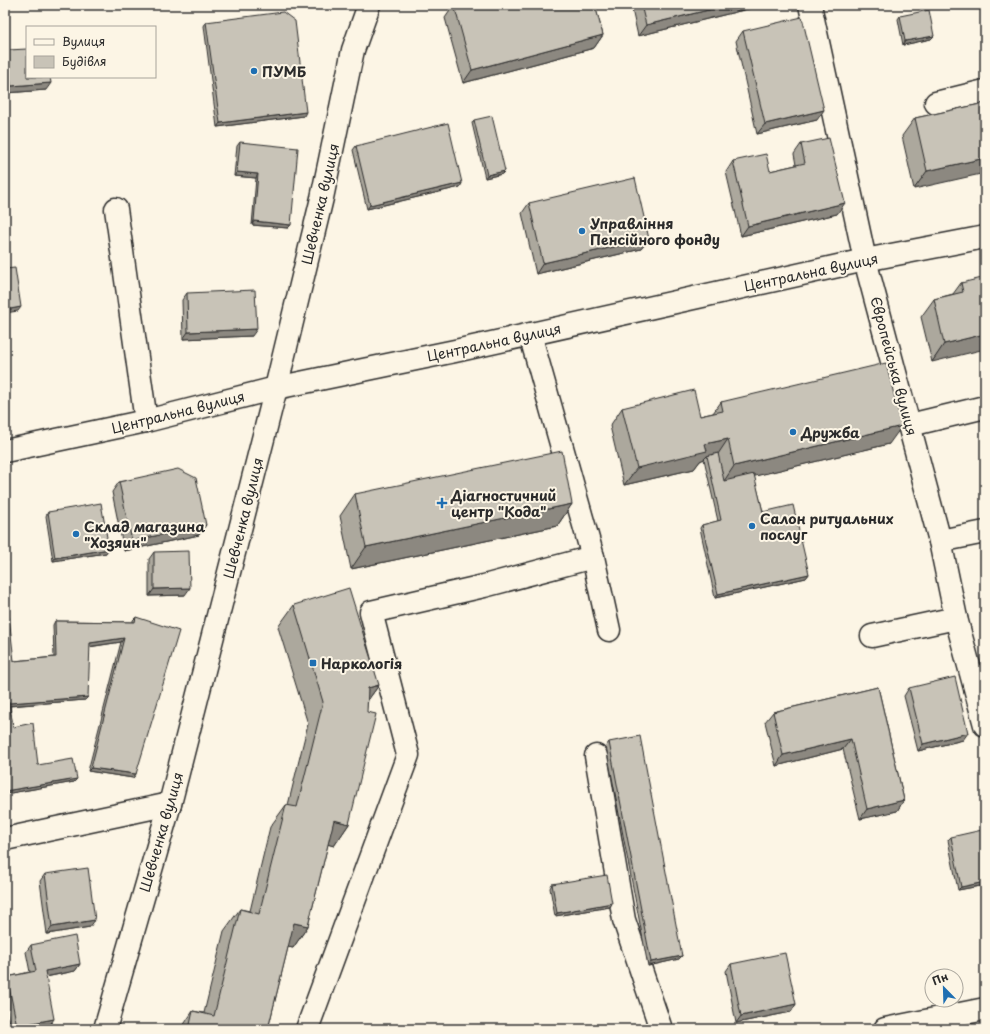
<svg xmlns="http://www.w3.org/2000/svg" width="990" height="1034" viewBox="0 0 990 1034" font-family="'Playpen Sans',sans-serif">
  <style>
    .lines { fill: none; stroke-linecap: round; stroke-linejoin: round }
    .minor-casing { stroke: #2b2b2b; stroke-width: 25 }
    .minor { stroke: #fcf5e5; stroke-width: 22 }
    .wall { fill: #aca89d; stroke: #2b2b2b }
    .shaded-wall { fill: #8c8880; stroke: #2b2b2b }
    .building { fill: #c8c3b7; stroke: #2b2b2b }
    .poi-dot { fill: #1f6fb2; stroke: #fcf5e5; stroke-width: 1.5 }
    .labels { text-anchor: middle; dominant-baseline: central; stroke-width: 4; stroke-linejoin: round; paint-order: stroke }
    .poi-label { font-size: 14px; font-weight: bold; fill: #2b2b2b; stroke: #fcf5e5; text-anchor: start }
    .street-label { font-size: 14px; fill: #2b2b2b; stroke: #fcf5e5 }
  </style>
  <rect width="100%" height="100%" fill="#fcf5e5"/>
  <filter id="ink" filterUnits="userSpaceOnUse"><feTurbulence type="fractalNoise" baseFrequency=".025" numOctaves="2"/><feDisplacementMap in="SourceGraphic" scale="8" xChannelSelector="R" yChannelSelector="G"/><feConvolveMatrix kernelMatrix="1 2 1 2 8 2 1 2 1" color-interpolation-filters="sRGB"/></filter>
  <g filter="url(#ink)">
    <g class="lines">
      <defs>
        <g id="minor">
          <polyline points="810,5 865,260 940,541 956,618 985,725"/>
          <polyline points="936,103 985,91"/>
          <polyline points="116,209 146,421"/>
          <polyline points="530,334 593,557 609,630"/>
          <polyline points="910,425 985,407"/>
          <polyline points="5,451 146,421 276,388 455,351 865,260 985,237"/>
          <polyline points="940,541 985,532"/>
          <polyline points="872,636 956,618"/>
          <polyline points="596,756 624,920 661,1029"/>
          <polyline points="5,839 170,804"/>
          <polyline points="105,1029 170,804 276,388 322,198 353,50 369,5"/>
          <polyline points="307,1029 408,755 371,612 484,586 593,557"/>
          <polyline points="885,1029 985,1009"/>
        </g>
      </defs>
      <use href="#minor" class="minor-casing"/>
      <use href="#minor" class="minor"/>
    </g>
    <g class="wall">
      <polygon points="454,5 595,5 603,35 594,48 463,83 445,18"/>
      <polygon points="631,5 764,5 638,36"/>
      <polygon points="900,16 934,36 931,39 903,45 898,19"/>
      <polygon points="206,22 304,116 217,127 204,26"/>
      <polygon points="743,31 817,120 757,134 736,41"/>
      <polygon points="8,50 46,90 6,93 5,81 5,55"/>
      <polygon points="985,103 914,189 902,136 915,118"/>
      <polygon points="474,120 505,171 502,174 485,178 472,123"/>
      <polygon points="240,142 291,225 288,228 252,225 256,178 234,176 237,146"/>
      <polygon points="801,144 837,214 741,236 726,172 733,161 770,171 796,165 794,154"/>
      <polygon points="356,146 462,183 460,187 367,209 353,150"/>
      <polygon points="529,203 649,239 641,249 536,274 522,213"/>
      <polygon points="961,283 985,286 932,362 921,317 934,299 953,294"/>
      <polygon points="187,293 252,336 183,339 182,300"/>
      <polygon points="721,402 889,444 754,476 763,512 809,574 806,578 715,598 700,528 702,525 718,521 704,459 700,461 694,469 624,485 610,426 622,408 700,416 713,413"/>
      <polygon points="119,482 199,535 124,551 112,492"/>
      <polygon points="355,494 572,504 557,526 351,569 340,516"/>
      <polygon points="48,512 106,553 53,561 46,516"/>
      <polygon points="154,552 185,595 149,596 149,559"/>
      <polygon points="294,605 379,685 368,700 349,824 334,846 328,844 308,926 293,948 288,947 268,1029 181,1029 193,1011 204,1013 224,931 240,909 250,911 270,827 286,805 288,805 308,724 278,627"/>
      <polygon points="5,617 14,661 54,657 53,625 55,621 133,622 133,620 136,617 136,774 133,778 88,771 121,642 89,647 85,700 10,706 13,727 38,765 77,779 74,782 5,794"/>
      <polygon points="878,687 904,800 897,811 860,819 843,749 776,766 765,722 773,712"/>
      <polygon points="909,688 963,740 918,751 904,696"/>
      <polygon points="609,742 682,956 679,959 648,966 606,746"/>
      <polygon points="951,837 985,885 958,890 948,840"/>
      <polygon points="45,874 90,927 47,934 40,881"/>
      <polygon points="552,884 612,903 610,907 555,916 550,888"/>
      <polygon points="31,945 80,964 75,971 46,977 49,1026 34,1029 11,1029 5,1000 5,980 7,977 30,972 26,952"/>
      <polygon points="731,964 796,1004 791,1012 736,1023 726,971"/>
    </g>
    <g class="shaded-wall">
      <polygon points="729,5 764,5 638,36 646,25"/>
      <polygon points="603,35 594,48 463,83 472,70"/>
      <polygon points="934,36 931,39 903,45 905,41"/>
      <polygon points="51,83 46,90 6,93 11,86"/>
      <polygon points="824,110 817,120 757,134 765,124"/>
      <polygon points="306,112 304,116 217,127 220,123"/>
      <polygon points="985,158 985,173 914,189 927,171"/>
      <polygon points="505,171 502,174 485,178 487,175"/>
      <polygon points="237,172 258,174 256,178 234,176"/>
      <polygon points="462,183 460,187 367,209 370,205"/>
      <polygon points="845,203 837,214 741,236 748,226"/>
      <polygon points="254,221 291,225 288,228 252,225"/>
      <polygon points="649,239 641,249 536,274 543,263"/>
      <polygon points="21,307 18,311 5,313 5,310"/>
      <polygon points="257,329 252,336 183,339 188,332"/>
      <polygon points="985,334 985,349 932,362 944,344"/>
      <polygon points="902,426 889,444 722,484 734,466"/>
      <polygon points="728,439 716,457 707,456 704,459 700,461 694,469 624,485 637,468 705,444"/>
      <polygon points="572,504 557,526 351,569 366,547"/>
      <polygon points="206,525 199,535 124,551 132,541"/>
      <polygon points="109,549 106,553 53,561 55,558"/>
      <polygon points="809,574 806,578 715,598 718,594"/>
      <polygon points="190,588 185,595 149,596 154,589"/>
      <polygon points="124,638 121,642 87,647 90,643"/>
      <polygon points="379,685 363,707 368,688"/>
      <polygon points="88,697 85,700 6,706 9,703"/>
      <polygon points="968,733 963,740 918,751 923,744"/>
      <polygon points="851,739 843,749 776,766 783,755"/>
      <polygon points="91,768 136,774 133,778 88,771"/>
      <polygon points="77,779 74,782 5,794 5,791"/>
      <polygon points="904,800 897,811 860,819 867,809"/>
      <polygon points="334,820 349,824 334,846 319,842"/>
      <polygon points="985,882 985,885 958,890 961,887"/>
      <polygon points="612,903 610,907 555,916 557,913"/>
      <polygon points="95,920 90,927 47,934 52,927"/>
      <polygon points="294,923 308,926 293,948 278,945"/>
      <polygon points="682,956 679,959 648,966 651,962"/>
      <polygon points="80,964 75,971 40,978 45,971"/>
      <polygon points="796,1004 791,1012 736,1023 741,1016"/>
      <polygon points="54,1019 49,1026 34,1029 15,1029 17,1026"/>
    </g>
    <g class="building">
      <polygon points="454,5 595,5 603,35 472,70"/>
      <polygon points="641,5 729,5 646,25"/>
      <polygon points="929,10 934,36 905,41 900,16"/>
      <polygon points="283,12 295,21 306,112 220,123 206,22"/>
      <polygon points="802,17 824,110 765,124 743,31"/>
      <polygon points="27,49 27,77 50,77 51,83 11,86 8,50"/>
      <polygon points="985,103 985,158 927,171 915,118"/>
      <polygon points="492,116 505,171 487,175 474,120"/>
      <polygon points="448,123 462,183 370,205 356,146"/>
      <polygon points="829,138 845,203 748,226 733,161 766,154 770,171 805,163 801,144"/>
      <polygon points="240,142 298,148 291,225 254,221 258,174 237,172"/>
      <polygon points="635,178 649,239 543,263 529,203"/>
      <polygon points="15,268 21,307 5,310 5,269"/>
      <polygon points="982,278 984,286 985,286 985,334 944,344 934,299 963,292 961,283"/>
      <polygon points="255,290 257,329 188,332 187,293"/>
      <polygon points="886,363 902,426 734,466 728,439 705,444 707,451 637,468 622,408 694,390 700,416 723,411 721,402"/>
      <polygon points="562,451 572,504 366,547 355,494"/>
      <polygon points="718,453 724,481 754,474 763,512 793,505 809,574 718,594 702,525 721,520 707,456"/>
      <polygon points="178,469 196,478 206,525 132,541 119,482"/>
      <polygon points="101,503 109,549 55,558 48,512"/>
      <polygon points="189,551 190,588 154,589 154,552"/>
      <polygon points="349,588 379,685 368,688 367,712 376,714 349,824 334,820 308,926 294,923 268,1029 256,1029 249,1027 249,1029 189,1029 193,1011 214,1016 240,909 259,914 286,805 297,807 323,702 294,605"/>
      <polygon points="5,617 9,617 14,661 56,657 55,621 135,622 136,617 179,631 136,774 91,768 124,638 90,643 88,697 9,703 13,727 33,723 38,765 73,759 77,779 5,791"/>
      <polygon points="955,677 968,733 923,744 909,688"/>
      <polygon points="878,687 904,800 867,809 851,739 783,755 773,712"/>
      <polygon points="640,736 682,956 651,962 609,742"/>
      <polygon points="982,830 985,844 985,882 961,887 951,837"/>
      <polygon points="88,868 95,920 52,927 45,874"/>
      <polygon points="607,875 612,903 557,913 552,884"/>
      <polygon points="75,936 80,964 45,971 54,1019 17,1026 7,977 36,971 31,945"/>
      <polygon points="785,953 796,1004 741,1016 731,964"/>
    </g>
  </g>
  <g class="poi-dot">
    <circle cx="254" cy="71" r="4"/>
    <circle cx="582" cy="231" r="4"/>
    <circle cx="793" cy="432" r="4"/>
    <path d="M440 497h4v4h4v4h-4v4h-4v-4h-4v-4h4z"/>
    <circle cx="752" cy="526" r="4"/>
    <circle cx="76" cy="534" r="4"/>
    <rect x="309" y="659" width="8" height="8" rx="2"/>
  </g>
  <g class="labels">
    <g class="poi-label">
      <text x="262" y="71">ПУМБ</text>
      <text x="590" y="223">Управління<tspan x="590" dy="16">Пенсійного фонду</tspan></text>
      <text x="801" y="432">Дружба</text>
      <text x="451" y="495">Діагностичний<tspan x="451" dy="16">центр "Кода"</tspan></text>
      <text x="760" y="518">Салон ритуальних<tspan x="760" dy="16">послуг</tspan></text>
      <text x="84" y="526">Склад магазина<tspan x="84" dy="16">"Хозяин"</tspan></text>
      <text x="321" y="663">Наркологія</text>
    </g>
    <g class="street-label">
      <text transform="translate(320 204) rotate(-77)">Шевченка вулиця</text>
      <text transform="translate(811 272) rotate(-12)">Центральна вулиця</text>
      <text transform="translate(494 342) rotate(-12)">Центральна вулиця</text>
      <text transform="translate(894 366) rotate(75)">Європейська вулиця</text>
      <text transform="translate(178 412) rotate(-14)">Центральна вулиця</text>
      <text transform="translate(243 518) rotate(-76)">Шевченка вулиця</text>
      <text transform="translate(161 832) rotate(-74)">Шевченка вулиця</text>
    </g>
  </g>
  <rect width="990" height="1034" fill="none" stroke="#fcf5e5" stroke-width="20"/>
  <rect x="10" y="10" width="970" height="1014" fill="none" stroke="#2b2b2b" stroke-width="1.5" filter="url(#ink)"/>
  <rect x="26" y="26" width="130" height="52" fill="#fcf5e5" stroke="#a8a49b"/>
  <rect x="34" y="39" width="20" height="6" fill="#fcf5e5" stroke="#a8a49b"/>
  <text x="62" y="46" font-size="12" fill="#2b2b2b">Вулиця</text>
  <rect x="34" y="56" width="20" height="12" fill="#c8c3b7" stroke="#a8a49b"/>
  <text x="62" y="66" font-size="12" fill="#2b2b2b">Будівля</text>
  <g transform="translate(944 988) rotate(337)"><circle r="19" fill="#fcf5e5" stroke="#a8a49b"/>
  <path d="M0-3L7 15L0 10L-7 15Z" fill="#1f6fb2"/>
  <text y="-6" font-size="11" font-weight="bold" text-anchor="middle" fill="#2b2b2b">Пн</text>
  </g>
</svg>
